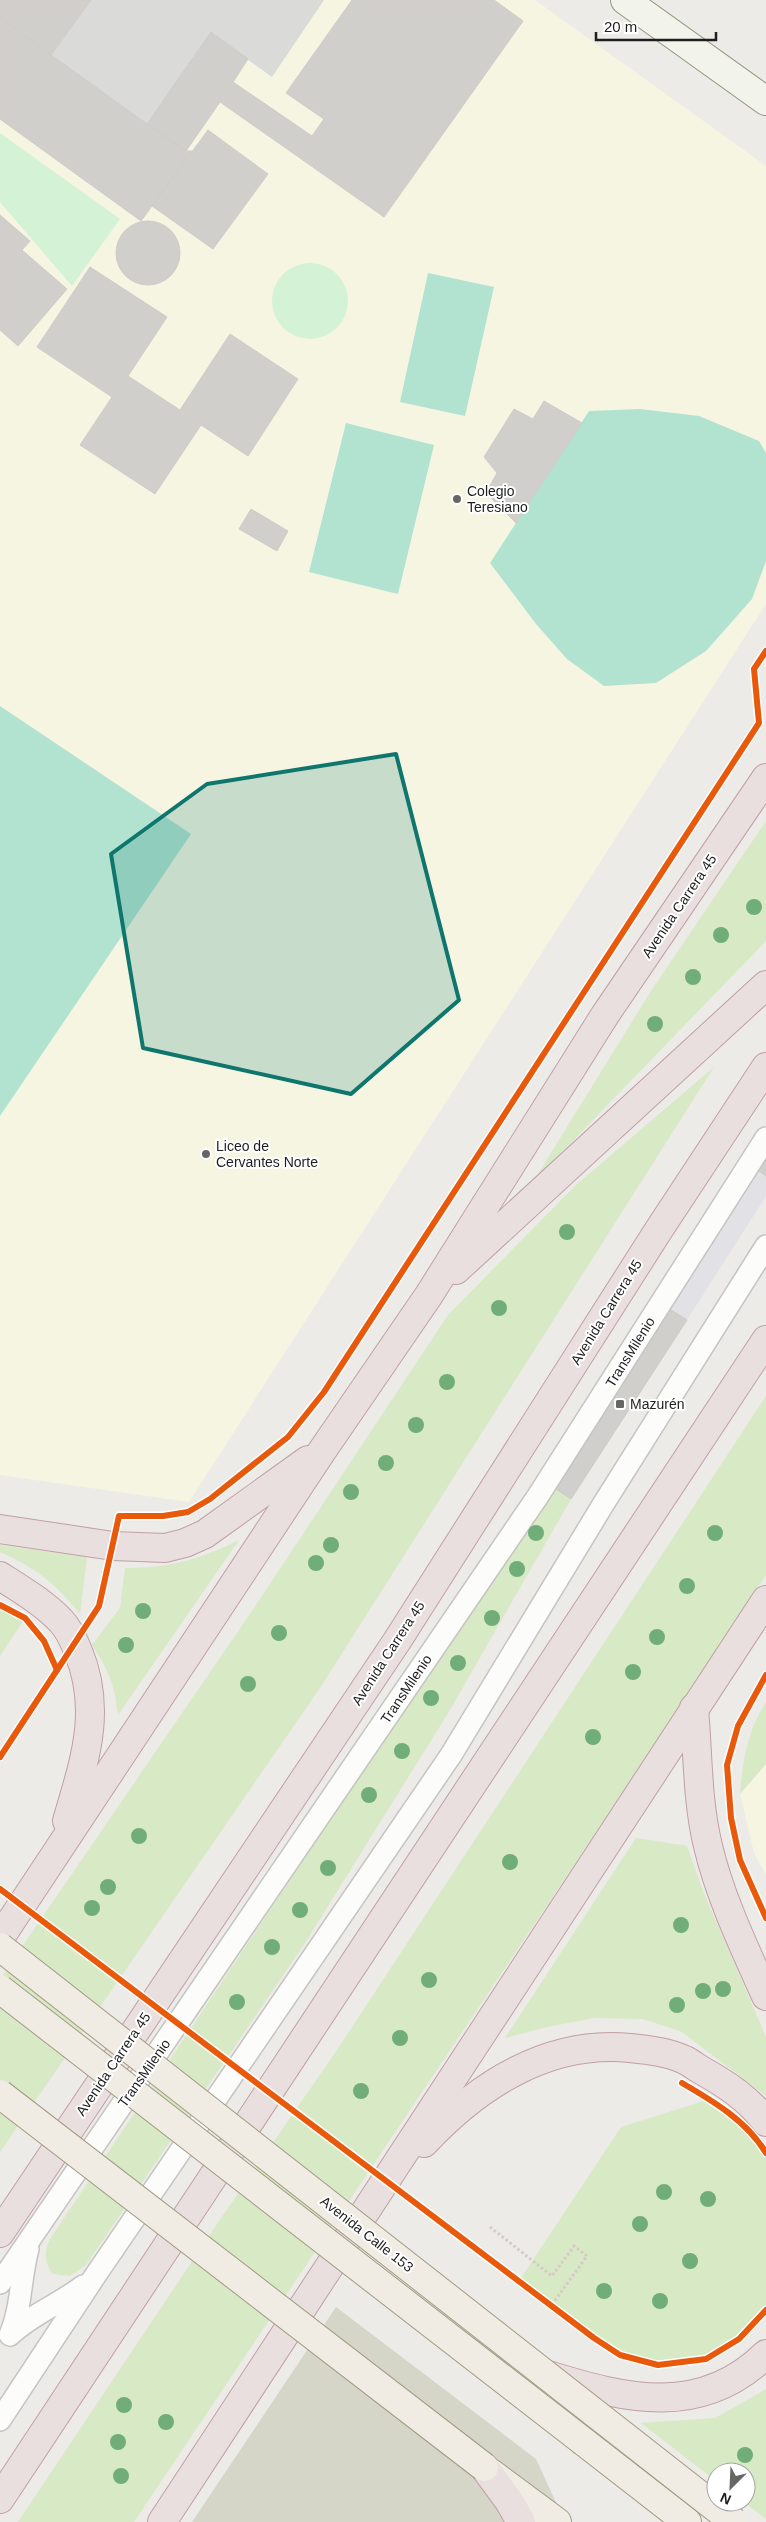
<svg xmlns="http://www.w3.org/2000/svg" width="766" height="2522" viewBox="0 0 766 2522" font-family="Helvetica,sans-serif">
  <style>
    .education { fill: #f5f5e2 }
    .religious { fill: #dadad8 }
    .construction { fill: #d5d5c8 }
    .grass { fill: #d7e9c5 }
    .park { fill: #d4f2d6 }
    .pitch { fill: #b2e3d1 }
    .plaza { fill: #e2e1e5 }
    .building { fill: #d0cfcc; stroke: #cfccc8 }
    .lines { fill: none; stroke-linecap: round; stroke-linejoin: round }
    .lane-casing { stroke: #c5c4c3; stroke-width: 24 }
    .secondary-casing { stroke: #92967e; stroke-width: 30 }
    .primary-casing { stroke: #a29a83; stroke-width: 30 }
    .highway-casing { stroke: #c19fa6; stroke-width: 30 }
    .path { stroke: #d6c9c6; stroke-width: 3; stroke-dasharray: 2.5 2.5; stroke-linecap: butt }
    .lane { stroke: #fcfcfb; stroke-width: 21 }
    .secondary { stroke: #f2f3ea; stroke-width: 28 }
    .primary { stroke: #f0ece4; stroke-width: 28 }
    .highway { stroke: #e9dfdf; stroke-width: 28 }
    .primary-bridge-casing { stroke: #a29a83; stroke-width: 30; stroke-linecap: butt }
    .primary-bridge { stroke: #f0ece4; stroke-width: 28 }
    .cycleway-casing { stroke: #fff; stroke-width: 9 }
    .cycleway { stroke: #e8590c; stroke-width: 6 }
    .tree { fill: #71ad78 }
    .marked { fill: #0f766e; fill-opacity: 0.2; stroke: #0f766e; stroke-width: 4; stroke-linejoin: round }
    .poi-dot { fill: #666664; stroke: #fff; stroke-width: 2 }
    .labels { text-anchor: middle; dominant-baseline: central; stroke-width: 4; stroke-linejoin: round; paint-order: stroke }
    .poi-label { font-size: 14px; fill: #1e1e1e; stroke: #fff; text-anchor: start }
    .street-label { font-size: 14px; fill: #1e1e1e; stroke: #fff }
  </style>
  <rect width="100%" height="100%" fill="#ecebe7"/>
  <g class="education">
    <polygon points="0,0 535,0 766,166 766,604 189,1502 0,1475"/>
    <polygon points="766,1764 766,1875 754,1853 740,1794"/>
  </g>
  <polygon class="religious" points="91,0 324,0 272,77 211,33 147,124 51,55"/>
  <polygon class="construction" points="336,2307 536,2459 565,2522 192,2522"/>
  <g class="grass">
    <polygon points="766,821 766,941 533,1182 651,991"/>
    <polygon points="714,1067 320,1688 0,2152 0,1979 254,1608 448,1315 575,1186"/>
    <polygon points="766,1396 766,1575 696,1683 134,2522 18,2522 219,2221 337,2050"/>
    <path d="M553 1487 571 1499 450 1710 305 1943 86 2265 70 2276 53 2274C44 2262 44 2252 50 2239Z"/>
    <path d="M239 1540 118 1715C114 1683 109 1671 92 1645L120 1608 125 1568C169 1568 199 1560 239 1540Z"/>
    <path d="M0 1545 87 1557 80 1614C55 1583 36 1568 0 1552Z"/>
    <polygon points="0,1605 25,1618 0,1656"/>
    <path d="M766 1702V1764L740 1794C743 1759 747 1732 766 1702Z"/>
    <polygon points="636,1838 687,1846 703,1891 766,2037 766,2096 682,2032 643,2019 594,2018 547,2027 505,2038"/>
    <polygon points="710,2099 740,2122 766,2153 766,2310 739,2339 706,2359 658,2365 620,2355 594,2338 519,2281 621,2127"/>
    <polygon points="766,2389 766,2519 744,2502 746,2502 746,2472 716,2472 716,2481 641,2423 715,2418"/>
  </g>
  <g class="park">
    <polygon points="0,133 120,219 72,286 0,202"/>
    <circle cx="310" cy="301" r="38"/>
  </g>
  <g class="pitch">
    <polygon points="428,273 494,287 465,416 400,402"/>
    <polygon points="640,409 699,416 759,441 766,453 766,561 752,599 706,651 656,683 604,686 567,659 536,624 490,563 589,411"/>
    <polygon points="346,423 434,445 398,594 309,572"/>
    <polygon points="0,706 191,834 0,1116"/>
  </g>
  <polygon class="plaza" points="757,1170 766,1176 766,1196 687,1320 668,1308"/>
  <g class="building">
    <polygon points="0,0 91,0 51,55 0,18"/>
    <polygon points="352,0 494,0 523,21 384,217 220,102 186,151 147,124 211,32 248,59 233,82 312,136 324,119 286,93"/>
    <polygon points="0,18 147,124 186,151 192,151 141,221 0,119"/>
    <polygon points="208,130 268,174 213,249 152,206"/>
    <polygon points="0,215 30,241 22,250 67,289 18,346 0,330"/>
    <circle cx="148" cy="253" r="32"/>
    <polygon points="90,267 167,317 128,376 180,410 230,334 298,379 248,456 201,425 155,494 80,445 112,397 37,347"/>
    <polygon points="544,401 582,423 516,523 486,493 497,473 484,457 514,409 533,419"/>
    <polygon points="251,509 288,531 277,551 239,529"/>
    <polygon points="766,1156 766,1176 757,1170"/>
    <polygon points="668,1308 687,1320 571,1499 553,1487"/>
  </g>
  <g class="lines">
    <defs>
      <g id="lane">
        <path d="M28 2249C20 2278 22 2307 10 2335 32 2314 60 2304 83 2286"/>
        <polyline points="0,2283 538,1496 766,1138"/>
        <polyline points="0,2420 95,2276 451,1755 604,1503 766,1246"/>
      </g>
      <polyline id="secondary" points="625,0 766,101"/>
      <g id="primary">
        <polyline points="584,2442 687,2522"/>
        <polyline points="491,2473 557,2522"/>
      </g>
      <g id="highway">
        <polyline points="456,1270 766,985"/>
        <polyline points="0,1529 113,1546 165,1548 185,1543 205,1534 308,1460"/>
        <path d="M0 1576C22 1590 44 1603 61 1621 69 1629 74 1641 78 1651 103 1711 84 1762 67 1821"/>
        <path d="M694 1708C698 1753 697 1801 708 1846 720 1897 744 1947 766 1996"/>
        <polyline points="0,1938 322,1451 429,1295 605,1015 766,778"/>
        <path d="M424 2143C478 2085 548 2040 630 2048 649 2050 668 2052 685 2060 691 2063 696 2067 701 2070 726 2084 749 2099 766 2122"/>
        <polyline points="0,2233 397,1641 658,1231 766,1067"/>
        <path d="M548 2375C626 2399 701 2418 766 2354"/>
        <polyline points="484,2467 509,2501 521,2522"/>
        <polyline points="0,2499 766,1340"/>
        <polyline points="162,2522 766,1600"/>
      </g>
    </defs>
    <use href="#lane" class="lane-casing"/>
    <use href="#secondary" class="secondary-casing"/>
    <use href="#primary" class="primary-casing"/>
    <use href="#highway" class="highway-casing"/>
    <polyline class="path" points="490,2227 552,2276 574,2246 587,2256 551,2306"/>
    <use href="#lane" class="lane"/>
    <use href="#secondary" class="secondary"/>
    <use href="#primary" class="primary"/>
    <use href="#highway" class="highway"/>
    <defs>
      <g id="primary-bridge">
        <polyline points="0,1947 734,2522"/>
        <polyline points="0,1989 584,2442"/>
        <polyline points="0,2094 484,2467"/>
      </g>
    </defs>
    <use href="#primary-bridge" class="primary-bridge-casing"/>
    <use href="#primary-bridge" class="primary-bridge"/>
    <defs>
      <g id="cycleway">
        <polyline points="0,1605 25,1618 44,1641 57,1670"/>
        <polyline points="766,1675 738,1726 727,1765 731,1818 740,1860 766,1918"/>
        <polyline points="0,1757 99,1606 119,1516 163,1516 188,1512 210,1499 288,1437 324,1392 759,723 754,669 766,651"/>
        <polyline points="0,1889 594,2338 620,2355 658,2365 706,2359 739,2339 766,2310"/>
        <path d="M682 2083C713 2101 747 2121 766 2153"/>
      </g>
    </defs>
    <use href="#cycleway" class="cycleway-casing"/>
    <use href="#cycleway" class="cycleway"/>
  </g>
  <g class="tree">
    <circle cx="754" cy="907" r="8"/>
    <circle cx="721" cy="935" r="8"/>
    <circle cx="693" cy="977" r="8"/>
    <circle cx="655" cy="1024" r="8"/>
    <circle cx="567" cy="1232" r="8"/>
    <circle cx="499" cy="1308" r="8"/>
    <circle cx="447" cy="1382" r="8"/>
    <circle cx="416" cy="1425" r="8"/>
    <circle cx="386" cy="1463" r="8"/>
    <circle cx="351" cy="1492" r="8"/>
    <circle cx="536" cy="1533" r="8"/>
    <circle cx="715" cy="1533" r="8"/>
    <circle cx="331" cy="1545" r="8"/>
    <circle cx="316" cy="1563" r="8"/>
    <circle cx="517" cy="1569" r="8"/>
    <circle cx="687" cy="1586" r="8"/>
    <circle cx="143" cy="1611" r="8"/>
    <circle cx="492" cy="1618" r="8"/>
    <circle cx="279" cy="1633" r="8"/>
    <circle cx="657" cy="1637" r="8"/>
    <circle cx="126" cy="1645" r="8"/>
    <circle cx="458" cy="1663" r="8"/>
    <circle cx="633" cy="1672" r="8"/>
    <circle cx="248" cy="1684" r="8"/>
    <circle cx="431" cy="1698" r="8"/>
    <circle cx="593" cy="1737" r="8"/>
    <circle cx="402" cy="1751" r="8"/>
    <circle cx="369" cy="1795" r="8"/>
    <circle cx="139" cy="1836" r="8"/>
    <circle cx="510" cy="1862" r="8"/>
    <circle cx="328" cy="1868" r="8"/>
    <circle cx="108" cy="1887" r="8"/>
    <circle cx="92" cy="1908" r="8"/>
    <circle cx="300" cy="1910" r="8"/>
    <circle cx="681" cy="1925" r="8"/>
    <circle cx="272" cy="1947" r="8"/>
    <circle cx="429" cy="1980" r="8"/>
    <circle cx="723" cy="1989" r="8"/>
    <circle cx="703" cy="1991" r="8"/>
    <circle cx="237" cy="2002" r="8"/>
    <circle cx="677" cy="2005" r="8"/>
    <circle cx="400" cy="2038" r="8"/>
    <circle cx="361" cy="2091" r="8"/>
    <circle cx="664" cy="2192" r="8"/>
    <circle cx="708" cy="2199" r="8"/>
    <circle cx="640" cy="2224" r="8"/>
    <circle cx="690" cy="2261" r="8"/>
    <circle cx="604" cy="2291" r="8"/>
    <circle cx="660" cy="2301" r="8"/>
    <circle cx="124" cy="2405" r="8"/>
    <circle cx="166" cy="2422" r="8"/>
    <circle cx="118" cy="2442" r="8"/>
    <circle cx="745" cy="2455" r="8"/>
    <circle cx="121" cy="2476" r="8"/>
  </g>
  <path class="marked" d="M396 754 459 1000 351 1094 143 1048 111 854 207 784Z"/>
  <g class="poi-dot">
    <circle cx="457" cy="499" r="5"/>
    <circle cx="206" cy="1154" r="5"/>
    <rect x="615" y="1399" width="10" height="10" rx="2.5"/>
  </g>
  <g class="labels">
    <g class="poi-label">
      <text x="467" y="491">Colegio<tspan x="467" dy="16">Teresiano</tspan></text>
      <text x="216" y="1146">Liceo de<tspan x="216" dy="16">Cervantes Norte</tspan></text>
      <text x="630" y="1404">Mazurén</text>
    </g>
    <g class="street-label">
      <text transform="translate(679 906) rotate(-56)">Avenida Carrera 45</text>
      <text transform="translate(606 1312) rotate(-58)">Avenida Carrera 45</text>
      <text transform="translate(630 1352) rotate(-58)">TransMilenio</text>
      <text transform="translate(388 1653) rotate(-57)">Avenida Carrera 45</text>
      <text transform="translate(406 1689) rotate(-56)">TransMilenio</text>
      <text transform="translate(113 2064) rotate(-56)">Avenida Carrera 45</text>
      <text transform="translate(144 2073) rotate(-55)">TransMilenio</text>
      <text transform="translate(367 2234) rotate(38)">Avenida Calle 153</text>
    </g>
  </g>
  <g transform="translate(731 2487) rotate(204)"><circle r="24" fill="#ffffff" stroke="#a5a5a5"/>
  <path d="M0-4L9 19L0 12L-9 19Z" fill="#666664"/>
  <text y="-8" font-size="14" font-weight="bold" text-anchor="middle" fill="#1e1e1e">N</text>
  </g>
  <path d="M596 32v8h120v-8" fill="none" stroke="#1e1e1e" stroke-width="2.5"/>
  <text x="604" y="32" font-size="15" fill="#1e1e1e" stroke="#ffffff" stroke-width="4" paint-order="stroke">20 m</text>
</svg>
